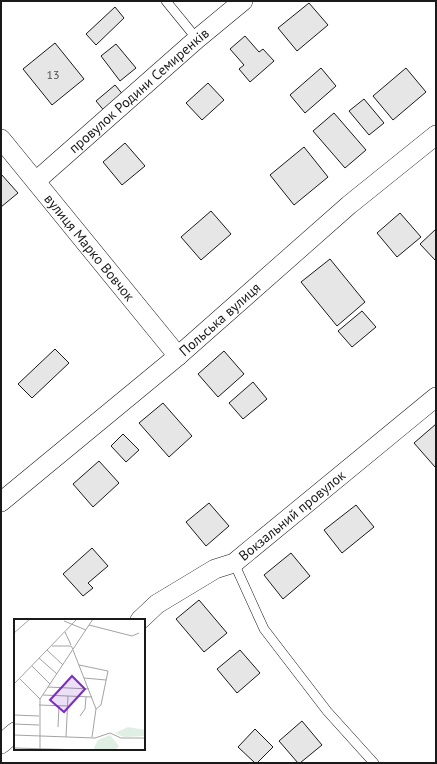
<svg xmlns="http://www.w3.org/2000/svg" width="437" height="764" viewBox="0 0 437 764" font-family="'PT Sans',sans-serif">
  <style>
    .building { fill: #e6e6e6; stroke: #1a1a1a }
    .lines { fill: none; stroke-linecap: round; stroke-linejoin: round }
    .lane-casing { stroke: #1a1a1a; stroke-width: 10 }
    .street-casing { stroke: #1a1a1a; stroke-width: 20 }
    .lane { stroke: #fff; stroke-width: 9 }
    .street { stroke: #fff; stroke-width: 19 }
    .labels { text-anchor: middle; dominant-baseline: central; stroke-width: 3; stroke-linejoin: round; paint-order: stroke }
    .number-label { font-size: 12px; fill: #4d4d4d }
    .street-label { font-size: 14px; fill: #1a1a1a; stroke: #fff }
    .inset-road { fill: none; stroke: #a3a3a3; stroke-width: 1 }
    .view { fill: #7b2cbf; fill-opacity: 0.15; stroke: #7b2cbf; stroke-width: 2 }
    .inset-edge { fill: none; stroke: #1a1a1a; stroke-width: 2 }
  </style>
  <rect width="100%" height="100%" fill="#fff"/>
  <g class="building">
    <polygon points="309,3 328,25 297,51 278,28"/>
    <polygon points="115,7 124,18 96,45 86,34"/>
    <polygon points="245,36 259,52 263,49 274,61 250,82 239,69 244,65 230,49"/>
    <polygon points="55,43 84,79 52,105 23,69"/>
    <polygon points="116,44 136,68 120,81 101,56"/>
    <polygon points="321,68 336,86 305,113 290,95"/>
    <polygon points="406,68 426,92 393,120 373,96"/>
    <polygon points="208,83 224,100 202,120 186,103"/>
    <polygon points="115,85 125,97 106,113 96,101"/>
    <polygon points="364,99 384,123 369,135 349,111"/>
    <polygon points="334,113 366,150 345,168 313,131"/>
    <polygon points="125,143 145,166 122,185 103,162"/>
    <polygon points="304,147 328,177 294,205 270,175"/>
    <polygon points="1,174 18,193 1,207"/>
    <polygon points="211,211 231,234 201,260 181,237"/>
    <polygon points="400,213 421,237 397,257 377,233"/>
    <polygon points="436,229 436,259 435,260 420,244"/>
    <polygon points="330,259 365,302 337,326 301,282"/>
    <polygon points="362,311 376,327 352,347 338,331"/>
    <polygon points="55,349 69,363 32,398 18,384"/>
    <polygon points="224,351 244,374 218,397 198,374"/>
    <polygon points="253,382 267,399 243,419 229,403"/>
    <polygon points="163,403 192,436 169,457 139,423"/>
    <polygon points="436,424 436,466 435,467 414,443"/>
    <polygon points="123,434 139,450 126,462 111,446"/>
    <polygon points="99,461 119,483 93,507 73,484"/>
    <polygon points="209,503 229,526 206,546 186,522"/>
    <polygon points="356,505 374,527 342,553 324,530"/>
    <polygon points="92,548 108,566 88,583 93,588 83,596 63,574"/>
    <polygon points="291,553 310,576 283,599 264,575"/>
    <polygon points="199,600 227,633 204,652 176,619"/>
    <polygon points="240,650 260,673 237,693 217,669"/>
    <polygon points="302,721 322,745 300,763 298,763 279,741"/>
    <polygon points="255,729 273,747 257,763 255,763 238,747"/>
  </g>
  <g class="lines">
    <defs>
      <g id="lane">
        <polyline points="166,1 197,39"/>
        <polyline points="234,563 264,629 327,711 374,763"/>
      </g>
      <g id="street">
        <path id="s1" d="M1 139 178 356"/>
        <path id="s2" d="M36 181 197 39 243 1"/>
        <path id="s3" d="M1 502 178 356 349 205 436 135"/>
        <path id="s4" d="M140 620 157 604 215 569 234 563 436 397"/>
        <polyline points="1,744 15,732"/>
      </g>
    </defs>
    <use href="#lane" class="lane-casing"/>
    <use href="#street" class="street-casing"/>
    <use href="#lane" class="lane"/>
    <use href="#street" class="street"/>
  </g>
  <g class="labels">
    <g class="number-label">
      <text x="53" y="74">13</text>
    </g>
    <g class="street-label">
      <text stroke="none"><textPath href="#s2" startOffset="137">провулок Родини Семиренків</textPath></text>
      <text stroke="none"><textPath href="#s1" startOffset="140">вулиця Марко Вовчок</textPath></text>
      <text stroke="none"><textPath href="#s3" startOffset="285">Польська вулиця</textPath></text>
      <text stroke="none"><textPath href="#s4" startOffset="186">Вокзальний провулок</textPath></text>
    </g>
  </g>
  <g transform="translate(14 619)">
    <rect width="131" height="131" fill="#fff"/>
    <path d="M114 108 131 111V117L110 118 101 114ZM96 116 105 127 102 130 79 131 84 121Z" fill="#e0efe3"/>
    <path class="inset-road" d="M50 2 72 11M75 6 118 17 125 14M51 13 57 26M0 14 16 0M38 27H57L59 30M33 31 49 46M59 31 82 90 78 118M25 39 43 55M65 46 94 52 87 86 82 90M18 47 36 65M70 59 92 61M6 60 26 80M0 65 63 0M34 68 75 70M29 76 78 78M25 86 54 87M0 96 25 97M66 97 71 90 72 78M0 105 25 106M44 108 45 87M0 116 81 119 96 114 107 119H131M52 118 54 77M0 129 70 131M26 131V80L79 0"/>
    <path class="view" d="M58 57 71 70 50 93 36 81Z"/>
    <rect width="131" height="131" class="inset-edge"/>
  </g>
  <rect width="437" height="764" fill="none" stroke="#1a1a1a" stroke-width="4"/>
</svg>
